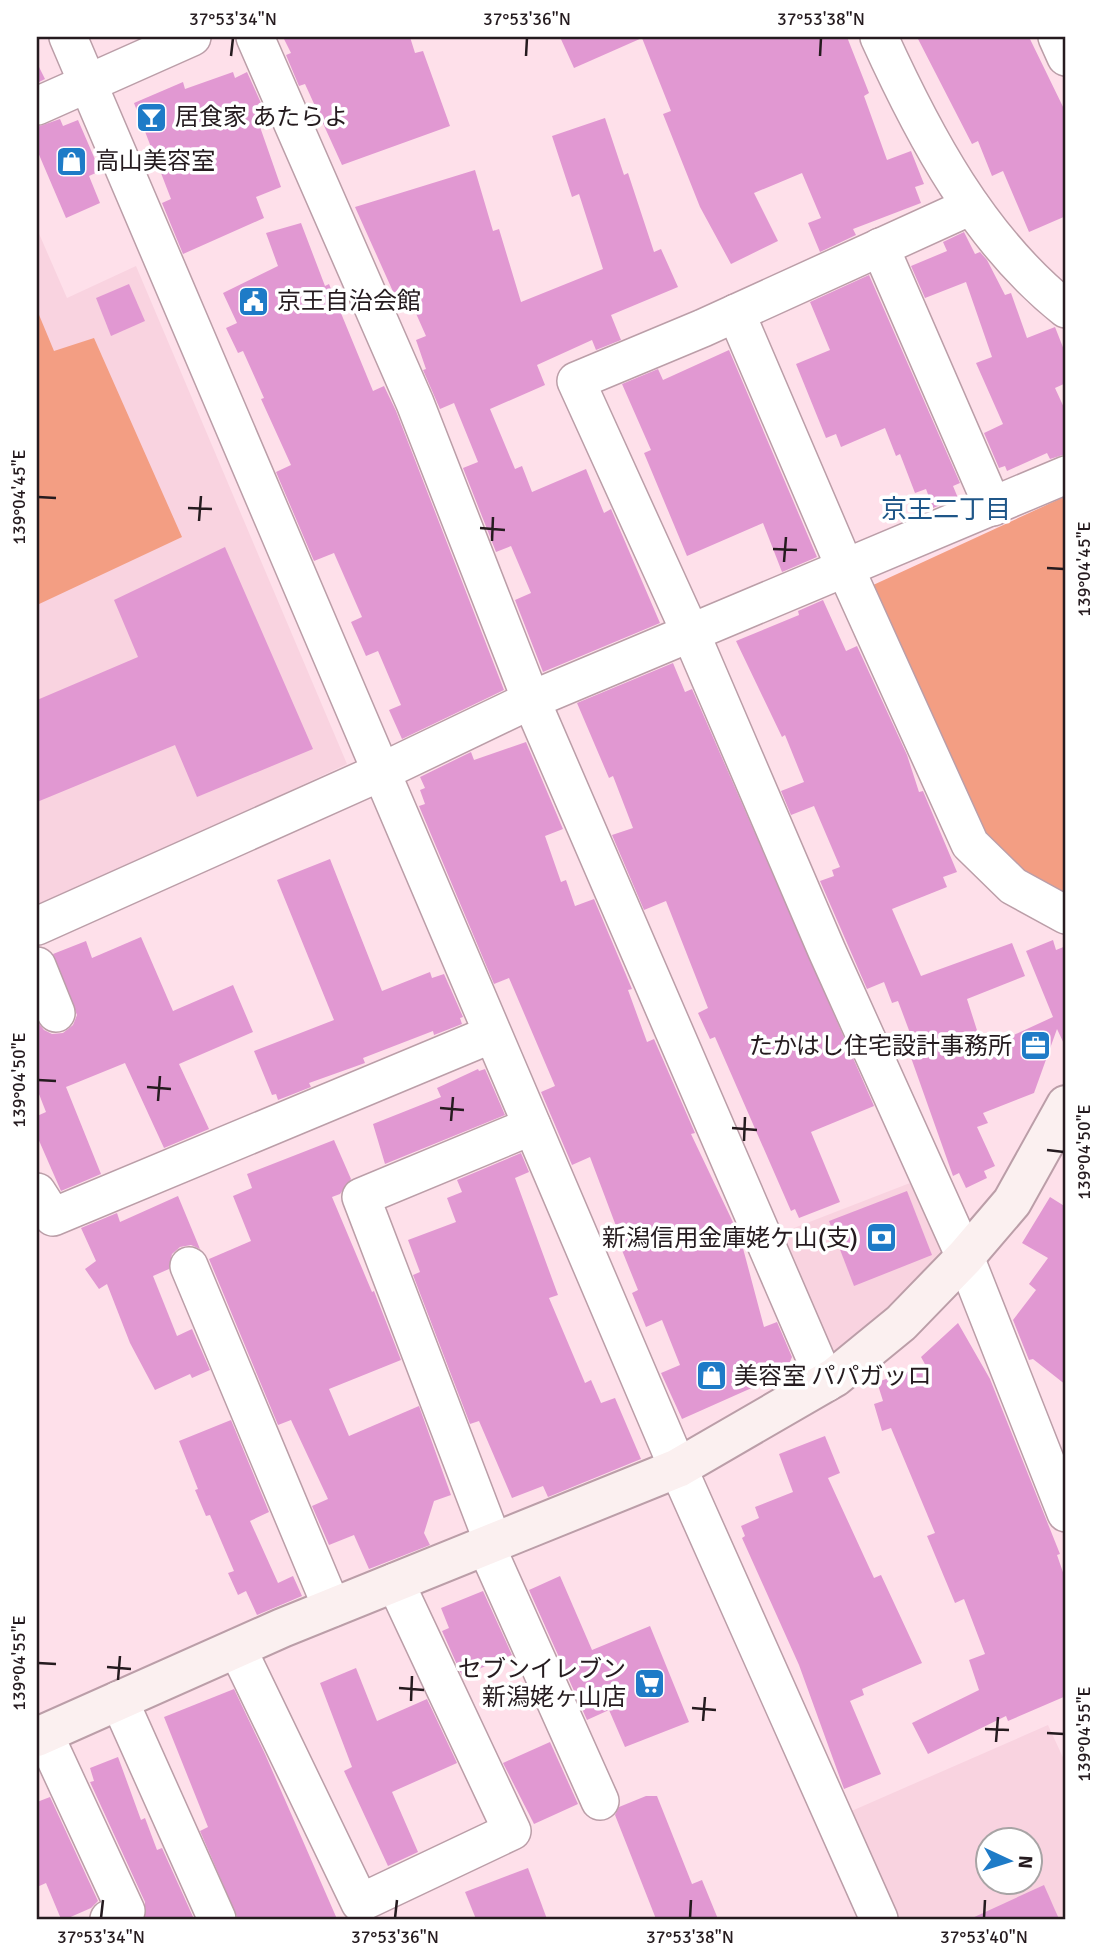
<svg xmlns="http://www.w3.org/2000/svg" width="1103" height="1956" viewBox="0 0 1103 1956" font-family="Signika,'Noto Sans JP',sans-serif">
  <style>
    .built { fill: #f9d3e0; fill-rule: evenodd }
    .green { fill: #f39e83 }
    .building { fill: #e198d2 }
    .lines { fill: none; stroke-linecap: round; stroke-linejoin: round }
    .street-casing { stroke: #bb9ea8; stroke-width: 40 }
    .secondary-casing { stroke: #bb9ea8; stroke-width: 42 }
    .street { stroke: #fff; stroke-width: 37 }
    .secondary { stroke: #fbf0f0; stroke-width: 38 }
    .ticks { fill: none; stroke: #251b1f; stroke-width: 2.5 }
    .labels { text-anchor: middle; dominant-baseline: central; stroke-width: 7; stroke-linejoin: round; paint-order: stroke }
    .poi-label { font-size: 24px; fill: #251b1f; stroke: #fff; text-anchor: start }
    .neighbourhood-label { font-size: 26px; fill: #1f5688; stroke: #fff }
    .neatline { fill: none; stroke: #251b1f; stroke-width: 2.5 }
    .ticks-label { font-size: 18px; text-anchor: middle; fill: #251b1f }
  </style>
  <rect width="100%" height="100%" fill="#fee0ea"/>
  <g class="built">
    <polygon points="37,229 67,298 136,266 347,764 37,909"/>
    <polygon points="910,1183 942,1254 852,1348 830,1351 781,1233"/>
    <path d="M1048 1725 1066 1764V1919H891L847 1813ZM988 1840H1030V1882H988Z"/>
  </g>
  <g class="green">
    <polygon points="37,310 54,351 94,338 182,537 37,605"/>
    <path d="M1066 496V895C1035 884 1010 859 986 838L871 586Z"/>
  </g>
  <g class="building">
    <polygon points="283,37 410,37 415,53 423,51 450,126 342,165 305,84 299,86 286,55 291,53"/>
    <polygon points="560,37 847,37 869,93 864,96 887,160 911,151 924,184 915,187 921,203 853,229 856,235 820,252 808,223 821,218 802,173 754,193 778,241 731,264 700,207 663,114 671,111 642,38 574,68"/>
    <polygon points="917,37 1029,37 1066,113 1066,216 1029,232 1003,171 992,176 978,141 972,144"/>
    <polygon points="37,63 45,79 37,83"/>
    <polygon points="233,72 235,78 247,72 261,103 253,107 281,187 256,197 264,218 183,254 162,203 171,199 134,103 183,82 185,89"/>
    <polygon points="605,118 624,175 628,173 654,252 661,249 678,287 611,315 621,340 596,350 592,340 537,365 545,385 490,409 515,469 522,466 532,492 586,469 604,513 611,509 660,623 543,672 515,600 531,593 511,546 496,552 463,468 478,462 454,403 440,409 423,370 426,369 416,340 426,336 406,291 395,296 355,207 475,170 493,231 499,229 521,302 603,269 579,194 572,197 552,136"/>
    <polygon points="60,119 63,126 78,120 100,171 89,176 100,203 66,218 37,150 37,127"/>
    <polygon points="301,223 325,286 329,284 373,391 384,386 396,411 504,690 402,739 389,710 401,705 378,651 366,656 351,622 362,617 334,553 314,561 276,472 291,465 261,399 264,398 243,351 238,353 226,328 237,323 223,293 278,266 266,233"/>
    <polygon points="964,232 975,254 980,252 987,260 1005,295 1011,293 1027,338 1055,327 1066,355 1066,383 1055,388 1066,412 1066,454 1050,459 1047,453 1007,471 1005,466 999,468 984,433 1003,424 976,363 992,357 966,282 925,298 911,266 947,251 943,242"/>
    <polygon points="869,275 960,483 953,486 958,498 933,508 926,489 915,493 900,454 896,456 885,428 841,447 836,434 826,438 796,364 830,350 810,302"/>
    <polygon points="129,284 145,321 111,336 96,298"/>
    <polygon points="729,350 817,557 782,572 763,523 687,556 644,453 651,450 622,384 658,369 663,380"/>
    <polygon points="225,547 313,749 197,797 175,745 37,802 37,700 138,657 114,600"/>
    <polygon points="823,600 846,651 857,646 907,755 919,792 923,791 957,872 943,877 947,887 892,909 921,976 1012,943 1025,976 967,999 983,1049 1053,1017 1026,951 1053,940 1056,950 1066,946 1066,1048 1057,1029 1034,1093 983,1113 988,1123 977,1127 995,1166 984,1171 987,1178 966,1188 959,1173 953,1176 909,1052 916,1049 898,1001 892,1003 884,982 867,989 820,881 834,876 832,870 840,867 814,806 791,815 781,791 804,782 785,735 782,737 736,641 799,615 798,611"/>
    <polygon points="673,663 685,692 692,689 874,1106 811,1132 840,1202 799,1218 795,1209 791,1211 715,1037 710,1039 698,1013 708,1008 666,901 644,910 612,835 633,828 613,776 609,778 577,703"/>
    <polygon points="526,742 563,829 545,836 561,882 566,880 575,906 594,899 632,989 628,990 647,1042 654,1039 695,1133 691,1134 740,1237 764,1327 777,1322 792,1357 785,1373 682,1419 661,1373 680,1365 662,1320 646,1327 632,1293 638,1290 613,1228 616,1226 590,1157 572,1165 541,1092 555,1086 509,978 494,984 419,806 425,804 420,790 425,788 420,777 471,752 474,760"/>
    <polygon points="330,859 382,991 430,972 432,978 444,974 463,1017 460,1018 462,1024 434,1035 433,1031 363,1058 365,1063 309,1083 311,1087 278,1100 276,1094 272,1095 254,1051 334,1020 277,880"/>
    <polygon points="141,937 173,1011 233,985 253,1032 179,1064 209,1129 164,1148 125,1063 66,1087 101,1174 61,1191 37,1136 37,1116 46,1112 37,1089 37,1021 44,1030 52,1034 63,1033 73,1025 77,1015 53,954 86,941 92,958"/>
    <polygon points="478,1069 479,1071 485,1069 505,1115 385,1164 373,1124 441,1097 437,1088"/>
    <polygon points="334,1140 351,1179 340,1194 332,1197 372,1292 374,1291 401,1360 329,1389 349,1436 419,1406 451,1495 434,1501 424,1533 430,1545 369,1569 354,1535 329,1545 312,1506 328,1499 291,1420 278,1425 209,1259 251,1241 233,1196 252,1188 247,1174"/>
    <polygon points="521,1153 529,1172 515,1178 558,1295 549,1298 585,1383 591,1380 601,1403 615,1398 641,1459 548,1497 543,1486 512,1498 479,1421 470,1424 413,1275 420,1272 408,1240 456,1222 447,1198 462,1192 457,1180"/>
    <polygon points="907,1191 932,1255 854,1286 829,1221"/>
    <polygon points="178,1196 200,1249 191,1245 180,1247 172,1254 169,1269 153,1276 177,1336 192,1329 210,1370 192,1378 190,1374 155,1390 130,1343 107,1284 99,1289 85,1269 96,1261 81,1228 117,1213 120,1222"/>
    <polygon points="1050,1197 1066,1207 1066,1385 1033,1359 1029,1360 1013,1320 1036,1290 1029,1284 1048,1258 1022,1243"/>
    <polygon points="958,1323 990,1379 1060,1554 1057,1555 1066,1581 1066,1696 1008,1721 1006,1716 928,1754 912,1723 979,1690 969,1660 985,1654 964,1599 955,1603 927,1536 935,1533 891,1428 882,1431 874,1404 883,1401 877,1382 926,1366 921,1357"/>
    <polygon points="231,1420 269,1512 250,1521 278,1583 293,1576 302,1596 257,1615 246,1591 238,1595 228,1573 234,1571 210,1515 206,1516 195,1490 198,1489 179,1441"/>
    <polygon points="825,1436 840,1473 828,1478 874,1578 881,1575 922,1663 862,1689 864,1695 850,1701 881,1774 844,1789 799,1665 742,1538 745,1536 741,1526 759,1518 755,1507 793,1492 779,1454"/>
    <polygon points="560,1576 592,1650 650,1626 689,1722 625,1747 609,1710 587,1720 529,1590"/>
    <polygon points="483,1591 512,1655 462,1676 442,1631 449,1628 441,1608"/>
    <polygon points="356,1668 377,1721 427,1699 457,1763 392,1792 418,1852 388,1866 344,1771 352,1767 320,1683"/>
    <polygon points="234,1689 265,1754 337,1919 238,1919 200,1831 208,1827 164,1717"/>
    <polygon points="550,1742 578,1804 534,1824 503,1763"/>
    <polygon points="118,1757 141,1820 145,1818 157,1850 162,1848 194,1919 145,1919 145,1902 90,1782 94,1781 90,1768"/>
    <polygon points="646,1796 657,1796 692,1884 702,1880 718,1919 656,1919 615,1815 619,1807"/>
    <polygon points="50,1797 98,1901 91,1908 66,1919 61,1919 46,1883 37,1887 37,1802"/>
    <polygon points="528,1868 547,1919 476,1919 465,1892"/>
    <polygon points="1044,1885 1059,1919 970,1919"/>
  </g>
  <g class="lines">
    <defs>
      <g id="street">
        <polyline points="68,37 678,1468 879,1919"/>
        <polyline points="255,37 415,403 531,700 826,1383"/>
        <path d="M879 37C924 136 979 240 1066 309"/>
        <polyline points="1057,37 1066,57"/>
        <polyline points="37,106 192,37"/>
        <polyline points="971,206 703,328 576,381 691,634 827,951 965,1257 1066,1513"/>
        <polyline points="880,247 993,507"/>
        <polyline points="736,313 846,570 970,844 1013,886 1066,915"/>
        <polyline points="37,926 383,771 531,700 1066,475"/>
        <polyline points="37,966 56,1013"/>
        <polyline points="37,1192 53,1217 492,1034"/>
        <polyline points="189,1266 332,1608"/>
        <polyline points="493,1542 361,1197 532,1126"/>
        <polyline points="486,1546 600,1801"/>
        <polyline points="237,1648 360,1903 512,1831 395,1582"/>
        <polyline points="119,1700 217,1919"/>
        <polyline points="44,1734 126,1911 109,1919"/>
      </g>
      <polyline id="secondary" points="37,1737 282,1628 678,1468 835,1377 901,1323 965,1257 1012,1202 1066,1105"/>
    </defs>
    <use href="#street" class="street-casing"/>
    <use href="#secondary" class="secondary-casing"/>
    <use href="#street" class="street"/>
    <use href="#secondary" class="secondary"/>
  </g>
  <path class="ticks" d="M231 56 233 38M526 56 527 38M820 56 821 38M38 497 56 498M188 508 212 509M199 521 201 496M480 528 505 530M492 541 493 517M773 549 797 550M784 562 786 537M1047 568 1064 569M38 1080 56 1081M147 1087 171 1089M158 1101 160 1076M440 1108 464 1110M451 1121 453 1097M732 1128 757 1130M744 1141 745 1117M1047 1150 1064 1152M38 1663 56 1664M107 1667 131 1669M118 1680 120 1656M399 1688 424 1690M411 1701 412 1676M692 1708 716 1710M703 1721 705 1697M985 1729 1009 1730M1047 1733 1064 1734M996 1742 998 1717M101 1918 103 1900M395 1918 397 1900M690 1918 691 1900M984 1918 985 1900"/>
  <defs>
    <symbol id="bar-square" viewBox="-11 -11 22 22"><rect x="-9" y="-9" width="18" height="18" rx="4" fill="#1e7bc7" stroke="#fff"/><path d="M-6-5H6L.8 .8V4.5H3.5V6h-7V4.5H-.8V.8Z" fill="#fff"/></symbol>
    <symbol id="shop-square" viewBox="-11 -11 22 22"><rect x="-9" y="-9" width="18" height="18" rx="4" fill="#1e7bc7" stroke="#fff"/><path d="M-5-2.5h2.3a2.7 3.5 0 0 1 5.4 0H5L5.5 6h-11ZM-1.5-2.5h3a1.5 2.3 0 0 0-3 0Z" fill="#fff"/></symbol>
    <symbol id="civic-square" viewBox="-11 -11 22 22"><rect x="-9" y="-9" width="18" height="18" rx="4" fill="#1e7bc7" stroke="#fff"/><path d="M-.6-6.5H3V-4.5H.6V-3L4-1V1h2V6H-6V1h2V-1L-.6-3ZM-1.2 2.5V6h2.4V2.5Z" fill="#fff"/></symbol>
    <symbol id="office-square" viewBox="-11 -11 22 22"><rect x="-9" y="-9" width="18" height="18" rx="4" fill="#1e7bc7" stroke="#fff"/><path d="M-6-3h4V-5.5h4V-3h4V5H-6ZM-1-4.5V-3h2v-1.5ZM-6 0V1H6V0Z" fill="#fff"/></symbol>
    <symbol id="bank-square" viewBox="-11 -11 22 22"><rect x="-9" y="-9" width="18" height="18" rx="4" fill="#1e7bc7" stroke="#fff"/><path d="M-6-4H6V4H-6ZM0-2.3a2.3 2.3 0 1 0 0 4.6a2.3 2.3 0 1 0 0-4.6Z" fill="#fff"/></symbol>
    <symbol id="supermarket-square" viewBox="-11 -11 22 22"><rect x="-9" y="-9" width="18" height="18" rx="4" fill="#1e7bc7" stroke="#fff"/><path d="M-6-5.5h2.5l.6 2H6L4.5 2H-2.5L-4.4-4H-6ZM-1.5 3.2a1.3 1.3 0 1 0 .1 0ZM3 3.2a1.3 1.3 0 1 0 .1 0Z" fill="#fff"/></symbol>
  </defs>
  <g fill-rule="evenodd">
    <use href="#bar-square" x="134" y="100" width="35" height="35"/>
    <use href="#shop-square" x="54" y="144" width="35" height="35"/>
    <use href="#civic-square" x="236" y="284" width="35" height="35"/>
    <use href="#office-square" x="1018" y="1028" width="35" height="35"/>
    <use href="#bank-square" x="864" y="1220" width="35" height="35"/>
    <use href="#shop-square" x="694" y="1358" width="35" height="35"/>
    <use href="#supermarket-square" x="632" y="1666" width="35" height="35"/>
  </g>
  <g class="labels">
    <g class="poi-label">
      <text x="175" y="117">居食家 あたらよ</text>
      <text x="95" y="161">高山美容室</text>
      <text x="277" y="301">京王自治会館</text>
      <text x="1012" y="1046" text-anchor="end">たかはし住宅設計事務所</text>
      <text x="858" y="1238" text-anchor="end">新潟信用金庫姥ケ山(支)</text>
      <text x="734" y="1376">美容室 パパガッロ</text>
      <text x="626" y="1669" text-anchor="end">セブンイレブン<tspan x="626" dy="28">新潟姥ヶ山店</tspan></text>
    </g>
    <g class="neighbourhood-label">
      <text x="946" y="510">京王二丁目</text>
    </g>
  </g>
  <rect width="1103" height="1956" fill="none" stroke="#ffffff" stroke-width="77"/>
  <g transform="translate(1009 1861) rotate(94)"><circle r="33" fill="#ffffff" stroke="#a8a4a5" stroke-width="2"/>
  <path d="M0-5L12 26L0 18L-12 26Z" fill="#1e7bc7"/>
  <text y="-10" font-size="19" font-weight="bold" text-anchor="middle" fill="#251b1f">N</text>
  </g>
  <rect x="38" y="38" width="1026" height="1880" class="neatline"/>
  <g class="ticks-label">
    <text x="233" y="25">37°53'34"N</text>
    <text x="527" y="25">37°53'36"N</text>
    <text x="821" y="25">37°53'38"N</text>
    <text transform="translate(19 497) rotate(-90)" y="6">139°04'45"E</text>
    <text transform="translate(1084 569) rotate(-90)" y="6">139°04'45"E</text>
    <text transform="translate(19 1080) rotate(-90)" y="6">139°04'50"E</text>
    <text transform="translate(1084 1152) rotate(-90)" y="6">139°04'50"E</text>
    <text transform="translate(19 1663) rotate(-90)" y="6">139°04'55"E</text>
    <text transform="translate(1084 1734) rotate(-90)" y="6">139°04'55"E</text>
    <text x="101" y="1943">37°53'34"N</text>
    <text x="395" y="1943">37°53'36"N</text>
    <text x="690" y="1943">37°53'38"N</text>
    <text x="984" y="1943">37°53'40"N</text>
  </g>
</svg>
